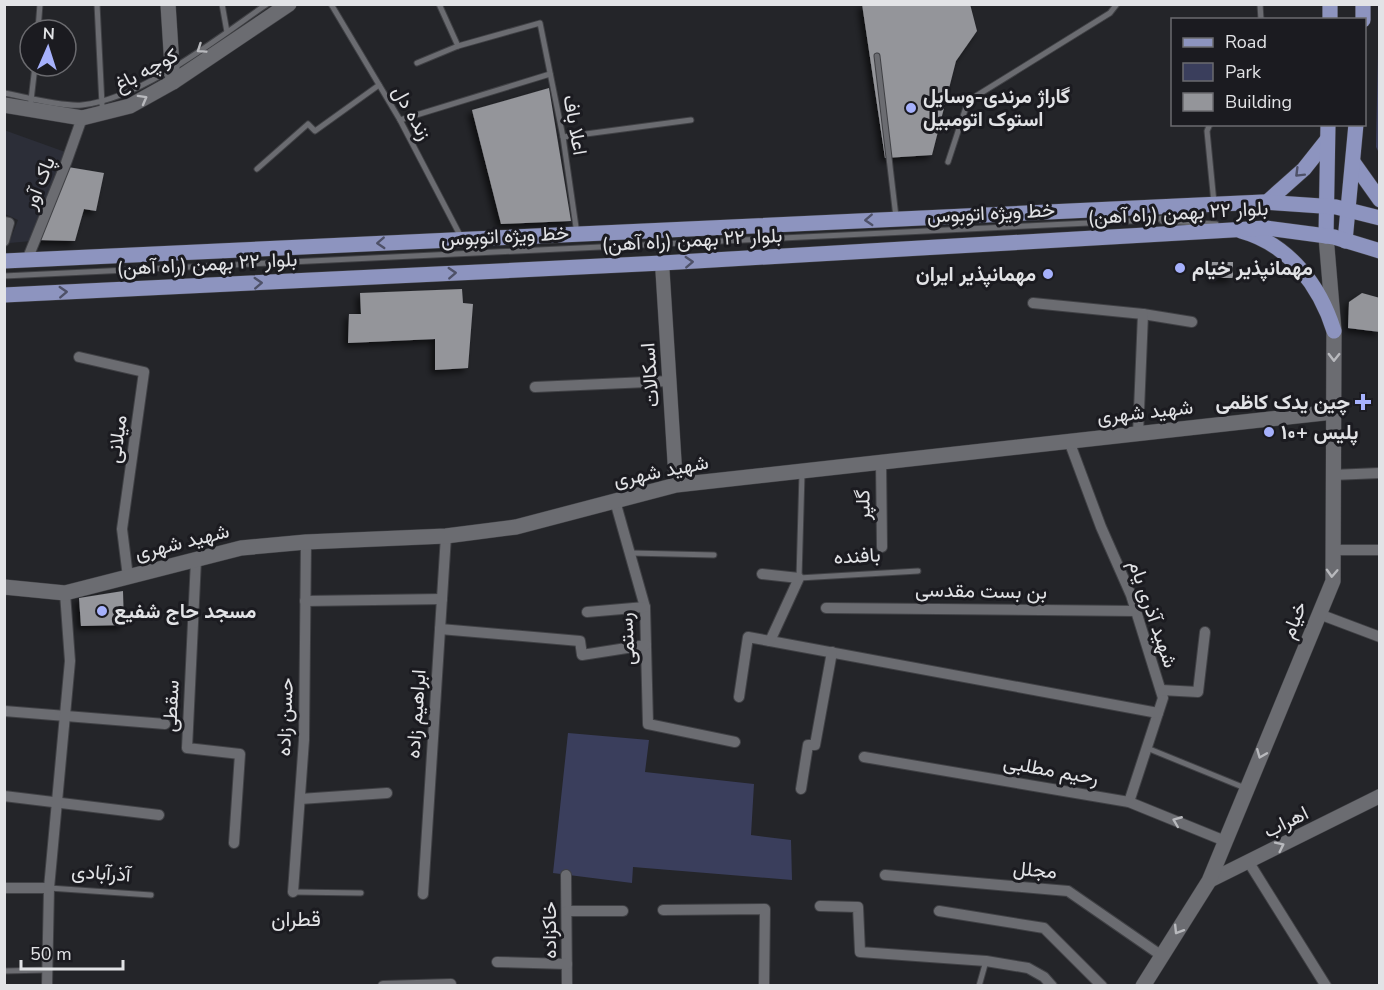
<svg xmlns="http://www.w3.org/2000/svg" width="1384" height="990" viewBox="0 0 1384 990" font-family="'Nunito Sans',Vazirmatn,sans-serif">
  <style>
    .built { fill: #2c2e38 }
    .green { fill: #3a3e5c }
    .building { fill: #94959a; filter: url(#shadow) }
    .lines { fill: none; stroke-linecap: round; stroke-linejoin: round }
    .service-casing { stroke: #404145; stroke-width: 7 }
    .minor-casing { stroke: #404145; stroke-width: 12 }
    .tertiary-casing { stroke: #404145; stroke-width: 15 }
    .secondary-casing { stroke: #404145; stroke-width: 16 }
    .primary-casing { stroke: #404145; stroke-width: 16 }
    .service { stroke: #6b6c71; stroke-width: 5 }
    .minor { stroke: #6b6c71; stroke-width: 10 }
    .tertiary { stroke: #6b6c71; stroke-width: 14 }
    .secondary { stroke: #6b6c71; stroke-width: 15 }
    .primary { stroke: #8d94bf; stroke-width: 15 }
    .oneway { stroke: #b8b9bd }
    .oneway2 { stroke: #4e5168 }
    .poi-dot { fill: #a6b1fc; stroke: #1b1b20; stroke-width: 2 }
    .labels { text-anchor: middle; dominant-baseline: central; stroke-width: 6; stroke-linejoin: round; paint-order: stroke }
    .street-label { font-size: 20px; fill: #e2e3e6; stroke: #1b1b20 }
    .poi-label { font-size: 20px; font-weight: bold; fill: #e2e3e6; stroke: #1b1b20; text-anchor: start }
    .neighbourhood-label { font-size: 21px; fill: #e2e3e6; stroke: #1b1b20 }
  </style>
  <defs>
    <filter id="shadow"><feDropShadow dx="-4" dy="4" stdDeviation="3" flood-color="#0009"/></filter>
  </defs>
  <rect width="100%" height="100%" fill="#242529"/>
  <polygon class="built" points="4,130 68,153 32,241 9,243 18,220 5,214"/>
  <g class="green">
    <polygon points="1379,4 1380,5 1379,153 1376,147"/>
    <polygon points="568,733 649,740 645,772 754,784 751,835 791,840 792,880 633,867 632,883 553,873"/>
  </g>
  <g class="building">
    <polygon points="862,4 970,4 977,31 956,61 932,155 885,158"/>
    <polygon points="549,88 571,221 501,224 472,110"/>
    <polygon points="68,167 104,173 96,211 84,209 75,241 38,240"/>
    <polygon points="1212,262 1233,262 1233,278 1211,278"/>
    <polygon points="462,289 463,303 473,304 468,368 435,370 435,339 348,343 349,314 361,314 360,293"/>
    <polygon points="1362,293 1380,298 1380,332 1348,328 1349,302"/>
    <polygon points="123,591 124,625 81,626 79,598"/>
  </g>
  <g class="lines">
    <defs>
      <g id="service">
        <polyline points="97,4 102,105"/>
        <polyline points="222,4 227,32"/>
        <polyline points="331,4 400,120 462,239"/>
        <polyline points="439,4 458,46"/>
        <polyline points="1260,4 1261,20"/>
        <polyline points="38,30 40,4"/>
        <polyline points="877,56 896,217"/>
        <polyline points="417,63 458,46 540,23 563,137 577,234"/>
        <path d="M4 93C25 97 62 107 82 105 141 99 218 38 267 4"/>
        <polyline points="30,109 35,66"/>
        <polyline points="400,120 550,74"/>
        <polyline points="1210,124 1207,131 1214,203"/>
        <polyline points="563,137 691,120"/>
        <polyline points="948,162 968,101 1110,13 1117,4"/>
        <polyline points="257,169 308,124 315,131 379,85"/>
        <polyline points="1162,221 1216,224"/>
        <polyline points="4,276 1151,220 1204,212"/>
        <polyline points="802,473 799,578 918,571"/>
        <polyline points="631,553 714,555"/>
        <polyline points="1147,748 1245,788"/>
        <polyline points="49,888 151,895"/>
        <polyline points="293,892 361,893"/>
        <polyline points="4,971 46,970"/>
        <polyline points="979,986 986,961"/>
      </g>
      <g id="minor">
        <polyline points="4,222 9,223 4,241"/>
        <polyline points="27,260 66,163 82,118"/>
        <polyline points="1033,303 1143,314 1192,322"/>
        <polyline points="79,357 144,372 122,529 128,577"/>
        <polyline points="535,387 670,381"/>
        <polyline points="1138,434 1143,314"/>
        <polyline points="1069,441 1101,527 1131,595 1163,698 1129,802"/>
        <polyline points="881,462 882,547"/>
        <polyline points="1332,475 1380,473"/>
        <polyline points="615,501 645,607 648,724 735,742"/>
        <polyline points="1333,550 1380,550"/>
        <polyline points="196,560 187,748 240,754 234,843"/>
        <polyline points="305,601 442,599"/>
        <polyline points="826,608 1136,611"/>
        <polyline points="587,612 645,607"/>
        <polyline points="1319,614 1380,637"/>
        <polyline points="440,629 580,641 582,655 646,645"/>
        <polyline points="770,641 1158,713"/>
        <polyline points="1161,690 1198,692 1205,632"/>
        <polyline points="739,697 748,637 770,641 799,578 762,574"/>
        <polyline points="4,711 165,724"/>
        <polyline points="864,757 1129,802 1225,841"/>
        <polyline points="801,789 808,745 815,745 832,652"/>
        <polyline points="4,796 159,815"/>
        <polyline points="300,799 387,793"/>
        <polyline points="1248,861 1326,986"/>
        <polyline points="566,875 567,986"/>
        <polyline points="885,875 1068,891 1162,956"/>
        <polyline points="4,888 49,888"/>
        <polyline points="293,892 304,740 306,542"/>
        <polyline points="423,894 446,536"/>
        <polyline points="820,906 858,907 860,952 986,961 1028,968 1044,977 1052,986"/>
        <polyline points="663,910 765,909 764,986"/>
        <polyline points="567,911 623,911"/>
        <polyline points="939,911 1044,928 1102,986"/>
        <polyline points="497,962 567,964"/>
        <polyline points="47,986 49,888 70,661 65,593"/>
        <polyline points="383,986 451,984"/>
      </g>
      <g id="tertiary">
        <polyline points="662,263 676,485"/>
        <polyline points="1209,881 1380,796"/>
      </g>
      <g id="secondary">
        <polyline points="168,4 173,82"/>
        <polyline points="4,105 82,118 130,106 173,82 289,4"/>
        <polyline points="4,587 65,593 241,548 306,542 446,536 516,527 676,485 1333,412"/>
        <polyline points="1143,986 1209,881 1333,581 1334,331 1326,236"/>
      </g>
      <g id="primary">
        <polyline points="1330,4 1330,20"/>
        <polyline points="1363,4 1363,20"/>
        <polyline points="1353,162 1380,200"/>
        <polyline points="1267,202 1304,169 1327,140"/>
        <path d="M1241 231C1289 244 1320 286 1334 331"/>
        <polyline points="1326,236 1328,124"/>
        <polyline points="1345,241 1356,124"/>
        <polyline points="4,261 1263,202 1336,207 1380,218"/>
        <polyline points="4,295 662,263 1266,228 1334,237 1380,251"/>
      </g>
    </defs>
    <use href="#service" class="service-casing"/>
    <use href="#minor" class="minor-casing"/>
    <use href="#tertiary" class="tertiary-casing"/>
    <use href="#secondary" class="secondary-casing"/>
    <use href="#primary" class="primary-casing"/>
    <use href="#service" class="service"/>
    <use href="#minor" class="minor"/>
    <use href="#tertiary" class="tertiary"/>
    <use href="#secondary" class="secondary"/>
    <use href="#primary" class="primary"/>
  </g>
  <defs><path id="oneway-chevron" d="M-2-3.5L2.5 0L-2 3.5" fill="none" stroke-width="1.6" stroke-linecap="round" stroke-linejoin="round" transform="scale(1.5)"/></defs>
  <g class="oneway">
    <use href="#oneway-chevron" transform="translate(201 49) rotate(146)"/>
    <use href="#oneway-chevron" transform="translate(143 99) rotate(-29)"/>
    <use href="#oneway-chevron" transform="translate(1334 357) rotate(91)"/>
    <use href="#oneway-chevron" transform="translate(1332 573) rotate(93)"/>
    <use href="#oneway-chevron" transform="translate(1261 754) rotate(112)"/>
    <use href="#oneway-chevron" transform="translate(1177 821) rotate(-158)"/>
    <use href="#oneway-chevron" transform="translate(1280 846) rotate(-26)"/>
    <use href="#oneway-chevron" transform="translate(1178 930) rotate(122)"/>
  </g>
  <g class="oneway2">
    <use href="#oneway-chevron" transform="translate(1299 173) rotate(135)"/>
    <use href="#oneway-chevron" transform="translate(869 220) rotate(177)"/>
    <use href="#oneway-chevron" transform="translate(381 243) rotate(177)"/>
    <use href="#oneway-chevron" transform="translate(689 262) rotate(-3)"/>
    <use href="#oneway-chevron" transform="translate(452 273) rotate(-3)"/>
    <use href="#oneway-chevron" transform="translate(258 283) rotate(-3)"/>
    <use href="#oneway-chevron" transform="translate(63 292) rotate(-3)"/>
  </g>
  <g class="poi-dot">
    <circle cx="911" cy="108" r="6"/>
    <circle cx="1180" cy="268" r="6"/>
    <circle cx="1048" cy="274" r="6"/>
    <path d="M1360 393h6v6h6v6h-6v6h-6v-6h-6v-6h6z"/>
    <circle cx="1269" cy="432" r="6"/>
    <circle cx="102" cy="611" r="6"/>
  </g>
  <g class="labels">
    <g class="street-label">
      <text transform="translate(146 70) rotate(-28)">کوچه باغ</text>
      <text transform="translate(412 113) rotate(61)">زنده دل</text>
      <text transform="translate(575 125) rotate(80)">اعلا باف</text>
      <text transform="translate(39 183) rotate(-68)">پاک آور</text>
      <text transform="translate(991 213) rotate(-3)">خط ویژه اتوبوس</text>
      <text transform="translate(1178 213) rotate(-3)">بلوار ۲۲ بهمن (راه آهن)</text>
      <text transform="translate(505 236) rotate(-3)">خط ویژه اتوبوس</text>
      <text transform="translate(692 240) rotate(-3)">بلوار ۲۲ بهمن (راه آهن)</text>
      <text transform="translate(207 264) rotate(-3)">بلوار ۲۲ بهمن (راه آهن)</text>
      <text transform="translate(650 375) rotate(-94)">اسکالات</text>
      <text transform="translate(1145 412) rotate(-6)">شهید شهری</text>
      <text transform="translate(117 439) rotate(-82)">میلانی</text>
      <text transform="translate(661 471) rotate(-11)">شهید شهری</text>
      <text transform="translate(863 505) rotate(-91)">گلپر</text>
      <text transform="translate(182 542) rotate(-14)">شهید شهری</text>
      <text transform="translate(857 556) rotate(-3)">بافنده</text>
      <text transform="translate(981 591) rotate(1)">بن بست مقدسی</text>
      <text transform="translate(1153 614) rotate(71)">شهید آذری یام</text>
      <text transform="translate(1294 620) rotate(-68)">خیام</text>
      <text transform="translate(627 639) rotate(-93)">رستمی</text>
      <text transform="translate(171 706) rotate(-87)">سقطی</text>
      <text transform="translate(416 714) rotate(-86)">ابراهیم زاده</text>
      <text transform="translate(285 717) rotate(-88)">حسن زاده</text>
      <text transform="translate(1051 770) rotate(10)">رحیم مطلبی</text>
      <text transform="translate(1286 822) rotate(-26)">اهراب</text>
      <text transform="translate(1035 870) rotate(5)">مجلل</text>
      <text transform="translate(101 873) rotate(4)">آذرآبادی</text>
      <text transform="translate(549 930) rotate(-90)">خاکزاده</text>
    </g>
    <g class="poi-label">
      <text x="923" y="96">گاراژ مرندی-وسایل<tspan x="923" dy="23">استوک اتومبیل</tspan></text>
      <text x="1192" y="268">مهمانپذیر خیام</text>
      <text x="1036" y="274" text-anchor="end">مهمانپذیر ایران</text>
      <text x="1350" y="402" text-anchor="end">چین یدک کاظمی</text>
      <text x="1281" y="432">پلیس +۱۰</text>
      <text x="114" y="611">مسجد حاج شفیع</text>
    </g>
    <g class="neighbourhood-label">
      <text x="296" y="919">قطران</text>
    </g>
  </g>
  <rect width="1384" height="990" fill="none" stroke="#e2e3e6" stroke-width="12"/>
  <rect x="1171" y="18" width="195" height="108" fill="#1b1b20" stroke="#6b6b6f" stroke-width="1.5"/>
  <rect x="1183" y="38" width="30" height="9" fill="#8d94bf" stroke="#6b6b6f" stroke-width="1.5"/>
  <text x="1225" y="48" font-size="18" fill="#e2e3e6">Road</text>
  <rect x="1183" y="63" width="30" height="18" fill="#3a3e5c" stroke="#6b6b6f" stroke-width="1.5"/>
  <text x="1225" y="78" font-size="18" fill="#e2e3e6">Park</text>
  <rect x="1183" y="93" width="30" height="18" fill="#94959a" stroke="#6b6b6f" stroke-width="1.5"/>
  <text x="1225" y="108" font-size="18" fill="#e2e3e6">Building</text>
  <g transform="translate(48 48) rotate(3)"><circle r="28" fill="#1b1b20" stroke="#6b6b6f" stroke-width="1.5"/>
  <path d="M0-4.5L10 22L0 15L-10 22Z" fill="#a6b1fc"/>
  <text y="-9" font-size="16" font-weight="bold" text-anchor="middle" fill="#e2e3e6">N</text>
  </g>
  <path d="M21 960v9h102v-9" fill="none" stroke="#e2e3e6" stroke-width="3"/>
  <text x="30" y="960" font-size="18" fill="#e2e3e6" stroke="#1b1b20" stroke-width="4.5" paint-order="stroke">50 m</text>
</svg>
